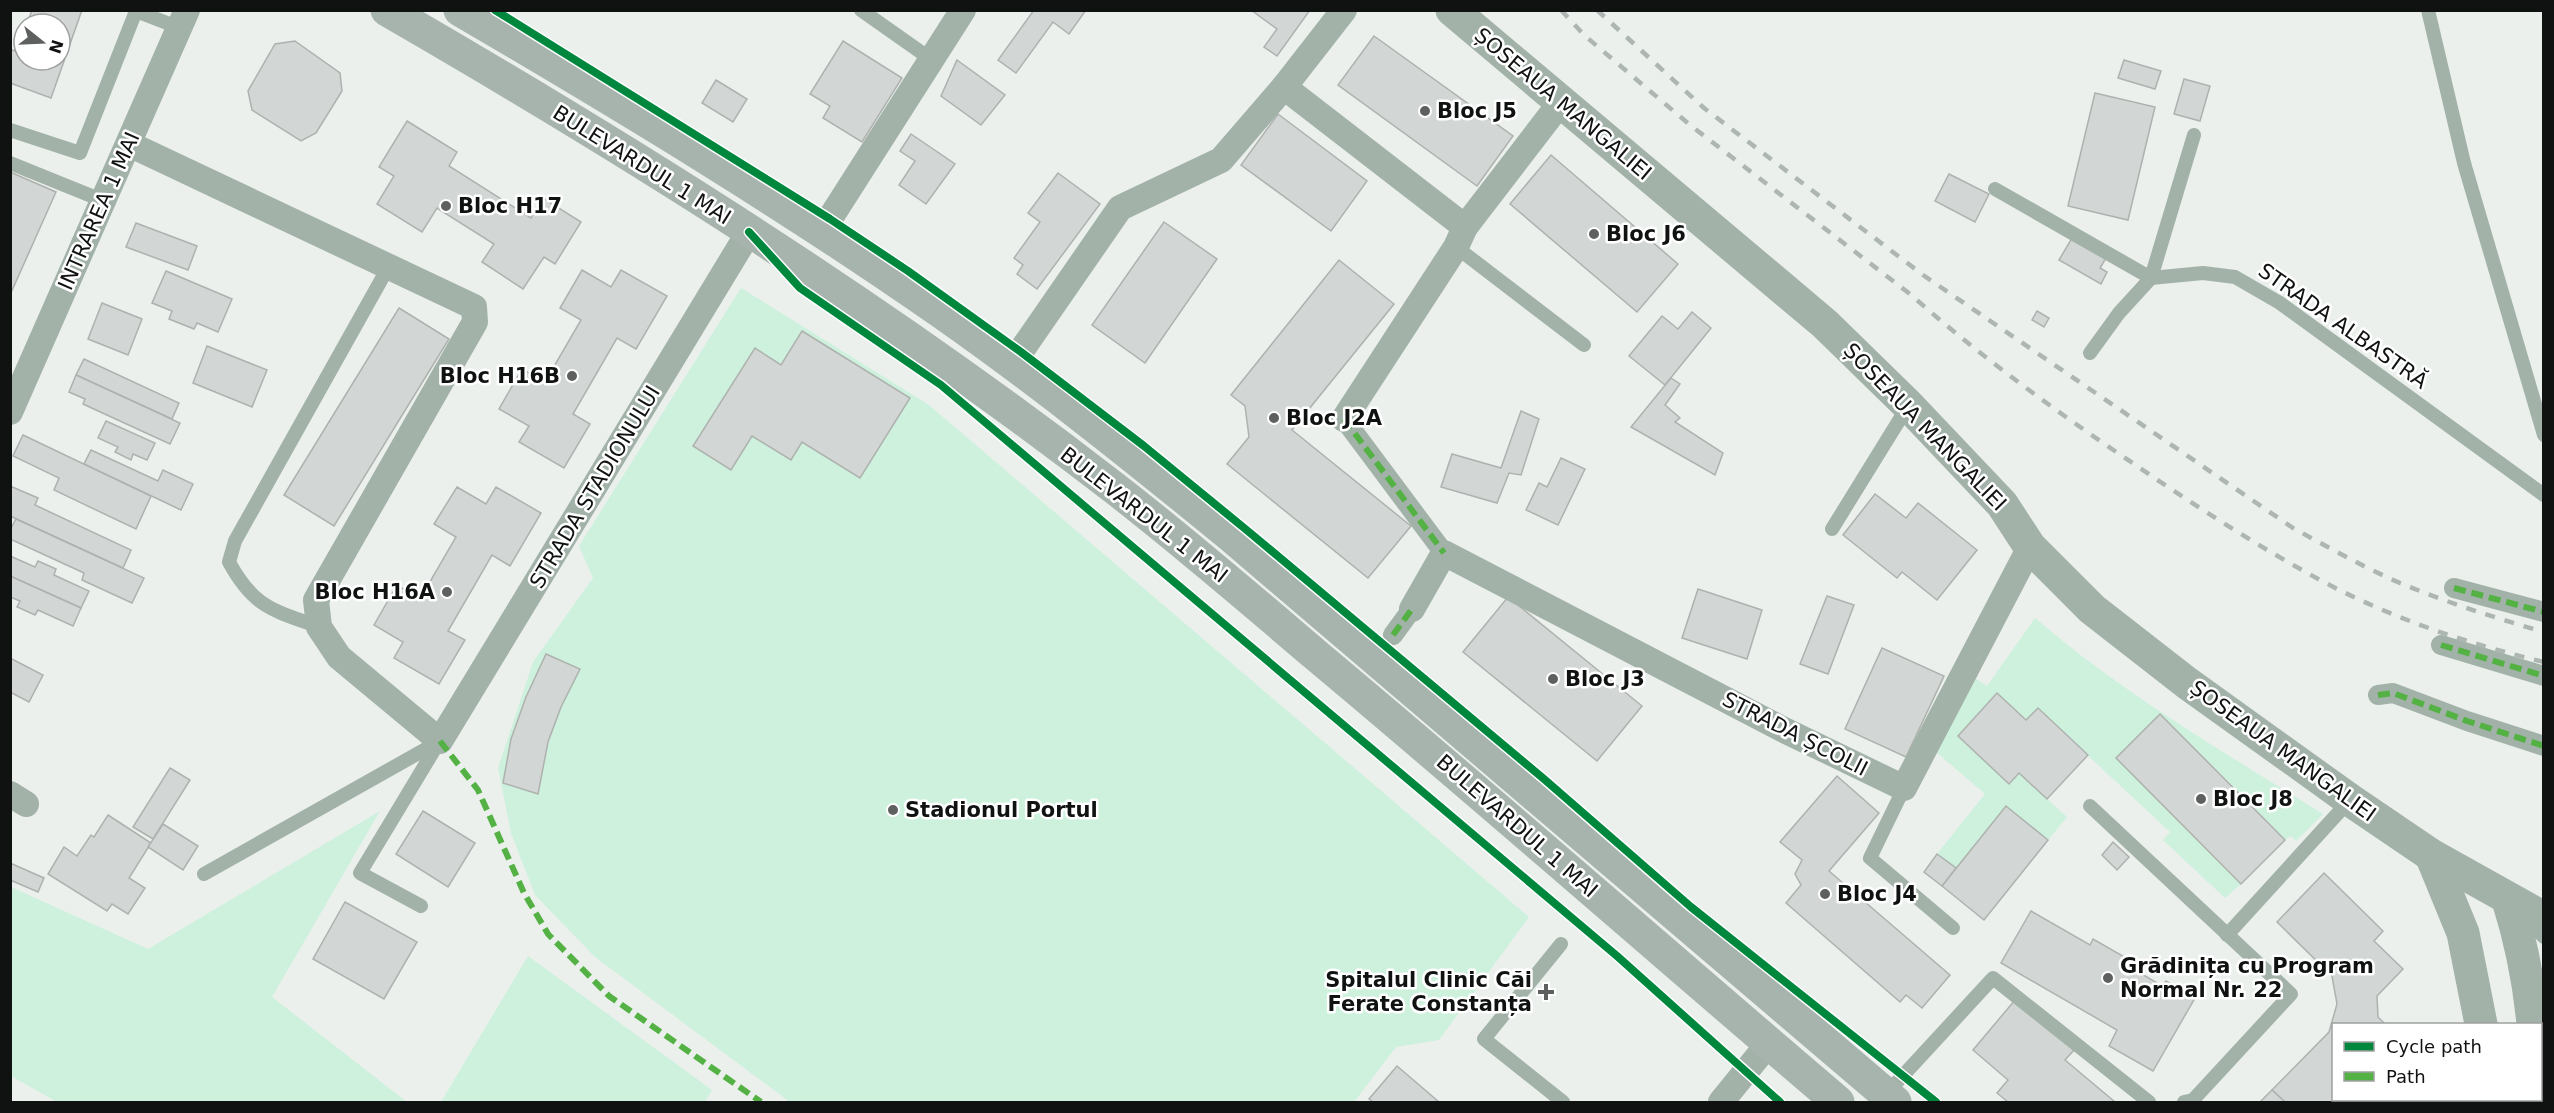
<svg xmlns="http://www.w3.org/2000/svg" width="2554" height="1113" viewBox="0 0 2554 1113" font-family="'DejaVu Sans',sans-serif">
  <style>
    .green { fill: #cdf1dc }
    .building { fill: #d2d6d4; stroke: #aeb2af; stroke-width: 1.5 }
    .lines { fill: none; stroke-linecap: round; stroke-linejoin: round }
    .service { stroke: #a2b2a9; stroke-width: 14 }
    .pedestrian { stroke: #a2b2a9; stroke-width: 20 }
    .minor { stroke: #a2b2a9; stroke-width: 26 }
    .tertiary { stroke: #a2b2a9; stroke-width: 33 }
    .primary { stroke: #a7b4ad; stroke-width: 33 }
    .rail { stroke: #adb6b1; stroke-width: 4.5; stroke-dasharray: 10 10; stroke-linecap: butt }
    .quiet { stroke: #54b144; stroke-width: 6; stroke-dasharray: 12 6; stroke-linecap: butt }
    .cycleway-casing { stroke: #fff; stroke-width: 11 }
    .cycleway { stroke: #00873e; stroke-width: 8 }
    .poi-dot { fill: #5d605e; stroke: #fff; stroke-width: 2 }
    .labels { text-anchor: middle; dominant-baseline: central; stroke-width: 5; stroke-linejoin: round; paint-order: stroke }
    .street-label { font-size: 21px; fill: #101211; stroke: #fff }
    .poi-label { font-size: 21px; font-weight: bold; fill: #101211; stroke: #fff; text-anchor: start }
  </style>
  <rect width="100%" height="100%" fill="#ebf0ed"/>
  <g class="green">
    <polygon points="741,288 929,405 1529,917 1439,1040 1396,1047 1354,1102 790,1102 595,957 535,895 511,833 498,768 533,662 593,578 579,546"/>
    <path d="M2035 618C2123 694 2224 752 2323 814L2296 841 2291 836 2285 840 2160 715 2116 758 2241 884 2225 898 2163 840 2170 832 2038 709 2026 720 1997 694 1958 736 2009 783 2019 773 2067 817 2048 840 2006 806 1956 868 1937 854 1985 794 1935 751 1975 678 1987 686Z"/>
    <polygon points="380,811 272,997 407,1102 57,1102 11,1076 11,887 148,949"/>
    <polygon points="528,956 712,1090 705,1102 441,1102"/>
  </g>
  <g class="building">
    <polygon points="32,10 82,10 51,98 10,83 10,49 17,52 24,33 24,60 60,60 60,24 27,24"/>
    <polygon points="1034,10 1086,10 1069,34 1053,22 1016,73 998,60"/>
    <polygon points="1251,10 1310,10 1277,56 1264,47 1277,29"/>
    <polygon points="1374,36 1513,136 1477,186 1338,85"/>
    <polygon points="295,41 340,73 342,91 316,133 301,141 252,110 248,91 275,44"/>
    <polygon points="843,41 902,78 862,142 823,118 830,106 810,94"/>
    <polygon points="957,60 1005,95 981,125 941,96"/>
    <polygon points="2124,60 2161,71 2155,89 2118,78"/>
    <polygon points="2184,79 2210,86 2200,121 2174,114"/>
    <polygon points="716,80 747,99 733,122 702,103"/>
    <polygon points="2095,93 2155,107 2128,220 2068,206"/>
    <polygon points="1278,114 1367,181 1331,231 1241,165"/>
    <polygon points="407,121 457,152 449,166 531,218 543,198 581,222 555,264 544,257 523,289 482,262 494,244 437,208 422,232 377,204 394,176 379,167"/>
    <polygon points="911,134 955,164 926,204 899,185 915,161 900,151"/>
    <polygon points="1551,155 1678,264 1637,312 1510,204"/>
    <polygon points="10,172 56,192 10,295"/>
    <polygon points="1058,173 1100,204 1037,289 1017,274 1023,265 1014,258 1040,222 1028,213"/>
    <polygon points="1949,174 1989,194 1975,222 1935,201"/>
    <polygon points="1164,222 1217,259 1145,363 1092,325"/>
    <polygon points="136,223 197,246 188,270 126,247"/>
    <polygon points="2072,238 2106,258 2100,268 2107,272 2101,284 2059,260"/>
    <polygon points="1339,260 1394,304 1292,430 1411,526 1368,578 1227,464 1249,437 1245,406 1231,395"/>
    <polygon points="582,270 611,287 621,270 667,296 636,349 617,338 573,414 590,424 564,468 519,442 529,426 499,409 522,369 545,382 581,320 560,308"/>
    <polygon points="166,271 232,299 218,332 197,323 194,329 169,319 172,311 152,303"/>
    <polygon points="102,303 142,319 128,355 88,339"/>
    <polygon points="399,308 449,339 334,526 284,495"/>
    <polygon points="2037,311 2049,318 2044,327 2032,320"/>
    <polygon points="1692,312 1711,328 1665,385 1629,356 1662,316 1678,329"/>
    <polygon points="802,331 910,398 860,478 802,442 791,460 752,436 731,470 693,446 755,348 781,365"/>
    <polygon points="207,346 267,370 252,407 193,383"/>
    <polygon points="84,359 179,403 172,419 76,375"/>
    <polygon points="76,375 180,423 170,444 83,404 85,399 69,392"/>
    <polygon points="1671,378 1680,384 1665,405 1680,418 1675,422 1723,453 1715,475 1631,427"/>
    <polygon points="1521,411 1539,419 1521,475 1509,473 1497,503 1441,487 1452,454 1501,468"/>
    <polygon points="106,421 155,443 147,460 133,454 131,460 115,452 118,447 98,438"/>
    <polygon points="23,435 151,496 136,529 54,490 59,478 13,456"/>
    <polygon points="91,450 158,481 163,470 193,484 181,510 84,464"/>
    <polygon points="1561,458 1585,469 1558,525 1526,510 1539,483 1547,487"/>
    <polygon points="10,486 38,498 35,505 131,550 123,568 10,516"/>
    <polygon points="457,487 486,504 496,487 541,513 510,566 492,555 448,631 465,640 439,684 394,658 403,642 374,625 397,585 420,599 456,537 434,524"/>
    <polygon points="1875,494 1906,518 1918,503 1977,550 1937,600 1902,572 1897,578 1843,535"/>
    <polygon points="16,519 144,578 132,603 82,580 84,573 10,539 10,530"/>
    <polygon points="10,556 35,567 38,561 56,569 54,575 89,591 81,608 10,576"/>
    <polygon points="10,576 81,608 73,626 38,610 35,615 17,607 20,601 10,597"/>
    <polygon points="1698,589 1762,610 1747,659 1682,638"/>
    <polygon points="1827,596 1854,605 1828,674 1800,664"/>
    <polygon points="1508,597 1642,706 1597,761 1463,652"/>
    <polygon points="1882,648 1944,676 1906,757 1845,729"/>
    <polygon points="546,654 580,669 561,707 548,742 538,794 503,783 511,739 526,697"/>
    <polygon points="10,658 43,675 29,702 10,692"/>
    <polygon points="1997,693 2026,720 2038,708 2088,755 2047,799 2019,773 2009,784 1958,736"/>
    <polygon points="2160,714 2285,840 2241,884 2116,758"/>
    <polygon points="170,768 190,780 153,839 133,827"/>
    <polygon points="1837,776 1879,813 1829,871 1950,975 1922,1008 1906,995 1900,1002 1786,903 1801,885 1795,874 1802,860 1780,842"/>
    <polygon points="2006,806 2048,840 1984,920 1942,886"/>
    <polygon points="423,811 475,843 448,887 396,854"/>
    <polygon points="108,815 151,843 129,878 145,888 128,914 112,904 107,911 48,874 64,847 77,856 91,835 94,837"/>
    <polygon points="163,824 198,846 183,870 148,847"/>
    <polygon points="2113,842 2129,857 2117,870 2102,855"/>
    <polygon points="1937,854 1956,868 1942,886 1924,872"/>
    <polygon points="10,863 44,878 38,892 10,880"/>
    <polygon points="2324,873 2383,931 2374,941 2403,969 2377,996 2378,1017 2385,1024 2334,1024 2334,1100 2360,1100 2357,1102 2285,1102 2272,1090 2329,1032 2337,1004 2332,976 2277,922"/>
    <polygon points="345,902 417,942 384,999 313,959"/>
    <polygon points="2031,911 2090,945 2093,939 2128,959 2125,964 2162,986 2166,981 2195,998 2153,1071 2109,1046 2117,1030 2001,963"/>
    <polygon points="2015,1000 2074,1050 2065,1060 2115,1102 2008,1102 1997,1093 2008,1080 1973,1050"/>
    <polygon points="1397,1066 1439,1102 1373,1102 1369,1099"/>
    <polygon points="2272,1090 2285,1102 2260,1102"/>
    <polygon points="2360,1100 2405,1100 2405,1102 2357,1102"/>
  </g>
  <g class="lines">
    <g class="service">
      <polyline points="861,10 932,60"/>
      <polyline points="2428,10 2464,163 2544,435"/>
      <polyline points="10,130 80,153 136,11 180,28"/>
      <polyline points="10,163 104,201"/>
      <polyline points="1995,189 2151,278 2194,135"/>
      <polyline points="1456,247 1584,345"/>
      <polyline points="2090,353 2119,313 2151,278 2203,273 2235,277 2280,303 2544,495"/>
      <polyline points="1832,529 1908,406"/>
      <path d="M319 627C273 610 254 608 229 562L235 541 389 266"/>
      <polyline points="1904,788 1870,858 1953,928"/>
      <polyline points="2090,806 2291,994 2193,1100 2184,1102"/>
      <polyline points="204,874 440,741"/>
      <polyline points="421,906 360,873 439,742"/>
      <polyline points="2528,921 2544,937"/>
      <polyline points="2227,935 2350,800"/>
      <polyline points="1561,944 1484,1039 1563,1102"/>
      <polyline points="1886,1094 1993,978 2149,1102"/>
    </g>
    <g class="pedestrian">
      <polyline points="1344,419 1444,553"/>
      <polyline points="2454,588 2544,612"/>
      <polyline points="1393,635 1412,609"/>
      <polyline points="2441,645 2544,676"/>
      <polyline points="2378,695 2393,693 2467,721 2544,746"/>
    </g>
    <g class="minor">
      <polyline points="1284,87 1465,227"/>
      <polyline points="129,144 474,307 475,322 316,600 319,627 339,657 440,741 749,232"/>
      <polyline points="822,231 963,10"/>
      <polyline points="1012,364 1120,208 1221,160 1284,87 1344,10"/>
      <polyline points="10,412 187,10"/>
      <polyline points="1344,419 1456,247 1465,227 1561,102"/>
      <polyline points="1412,609 1444,553 1784,730 1904,788 2030,547"/>
      <polyline points="10,794 26,804"/>
      <polyline points="1721,1102 1769,1043"/>
    </g>
    <g class="tertiary">
      <polyline points="1452,10 1825,324 1908,405 2002,504 2030,547 2092,609 2187,683 2350,800 2431,855 2544,918"/>
      <polyline points="2431,855 2463,933 2481,1024"/>
      <path d="M2508 900C2521 941 2529 982 2533 1024"/>
      <polyline points="2488,1100 2488,1102"/>
      <polyline points="2539,1100 2539,1102"/>
    </g>
    <g class="primary">
      <path d="M387 10C638 155 884 310 1113 487 1183 541 1250 599 1317 656 1493 803 1664 954 1838 1102"/>
      <path d="M460 10C624 106 786 204 941 312 1041 382 1137 459 1231 536L1895 1102"/>
    </g>
    <g class="rail">
      <path d="M1561 10 1584 35 1690 125 1910 294C1981 357 2058 413 2137 466 2197 507 2259 547 2322 581 2391 618 2468 644 2544 662"/>
      <path d="M1597 10 1704 108 1923 275 2293 528C2328 547 2363 567 2400 583 2446 602 2495 618 2544 632"/>
    </g>
    <g class="quiet">
      <polyline points="1344,419 1444,553"/>
      <polyline points="2454,588 2544,612"/>
      <polyline points="1393,635 1412,609"/>
      <polyline points="2441,645 2544,676"/>
      <polyline points="2378,695 2393,693 2467,721 2544,746"/>
      <polyline points="440,741 478,790 524,893 548,934 609,996 761,1102"/>
    </g>
    <defs>
      <g id="cycleway">
        <polyline points="495,10 830,219 908,271 1021,352 1144,446 1249,532 1544,779 1691,907 1936,1102"/>
        <polyline points="749,232 800,288 941,385 1617,956 1780,1102"/>
      </g>
    </defs>
    <use href="#cycleway" class="cycleway-casing"/>
    <use href="#cycleway" class="cycleway"/>
  </g>
  <g class="poi-dot">
    <circle cx="1425" cy="111" r="6"/>
    <circle cx="446" cy="206" r="6"/>
    <circle cx="1594" cy="234" r="6"/>
    <circle cx="572" cy="376" r="6"/>
    <circle cx="1274" cy="418" r="6"/>
    <circle cx="447" cy="592" r="6"/>
    <circle cx="1553" cy="679" r="6"/>
    <circle cx="2201" cy="799" r="6"/>
    <circle cx="893" cy="810" r="6"/>
    <circle cx="1825" cy="894" r="6"/>
    <circle cx="2108" cy="978" r="6"/>
    <path d="M1543 983h6v6h6v6h-6v6h-6v-6h-6v-6h6z"/>
  </g>
  <g class="labels">
    <g class="street-label">
      <text transform="translate(1563 104) rotate(40)">ȘOSEAUA MANGALIEI</text>
      <text transform="translate(642 165) rotate(32)">BULEVARDUL 1 MAI</text>
      <text transform="translate(99 211) rotate(-66)">INTRAREA 1 MAI</text>
      <text transform="translate(2343 326) rotate(35)">STRADA ALBASTRĂ</text>
      <text transform="translate(1925 427) rotate(46)">ȘOSEAUA MANGALIEI</text>
      <text transform="translate(595 487) rotate(-59)">STRADA STADIONULUI</text>
      <text transform="translate(1144 515) rotate(38)">BULEVARDUL 1 MAI</text>
      <text transform="translate(1795 734) rotate(27)">STRADA ȘCOLII</text>
      <text transform="translate(2283 751) rotate(36)">ȘOSEAUA MANGALIEI</text>
      <text transform="translate(1517 826) rotate(41)">BULEVARDUL 1 MAI</text>
    </g>
    <g class="poi-label">
      <text x="1437" y="111">Bloc J5</text>
      <text x="458" y="206">Bloc H17</text>
      <text x="1606" y="234">Bloc J6</text>
      <text x="560" y="376" text-anchor="end">Bloc H16B</text>
      <text x="1286" y="418">Bloc J2A</text>
      <text x="435" y="592" text-anchor="end">Bloc H16A</text>
      <text x="1565" y="679">Bloc J3</text>
      <text x="2213" y="799">Bloc J8</text>
      <text x="905" y="810">Stadionul Portul</text>
      <text x="1837" y="894">Bloc J4</text>
      <text x="2120" y="966">Grădinița cu Program<tspan x="2120" dy="24">Normal Nr. 22</tspan></text>
      <text x="1532" y="980" text-anchor="end">Spitalul Clinic Căi<tspan x="1532" dy="24">Ferate Constanța</tspan></text>
    </g>
  </g>
  <rect width="2554" height="1113" fill="none" stroke="#101211" stroke-width="24"/>
  <rect x="2332" y="1023" width="210" height="78" fill="#ffffff" stroke="#9fa0a0" stroke-width="1.5"/>
  <rect x="2344" y="1042" width="30" height="9" fill="#00873e" stroke="#9fa0a0" stroke-width="1.5"/>
  <text x="2386" y="1053" font-size="18" fill="#101211">Cycle path</text>
  <rect x="2344" y="1072" width="30" height="9" fill="#54b144" stroke="#9fa0a0" stroke-width="1.5"/>
  <text x="2386" y="1083" font-size="18" fill="#101211">Path</text>
  <g transform="translate(42 42) rotate(108)"><circle r="28" fill="#ffffff" stroke="#9fa0a0" stroke-width="1.5"/>
  <path d="M0-4.5L10 22L0 15L-10 22Z" fill="#5d605e"/>
  <text y="-9" font-size="16" font-weight="bold" text-anchor="middle" fill="#101211">N</text>
  </g>
</svg>
